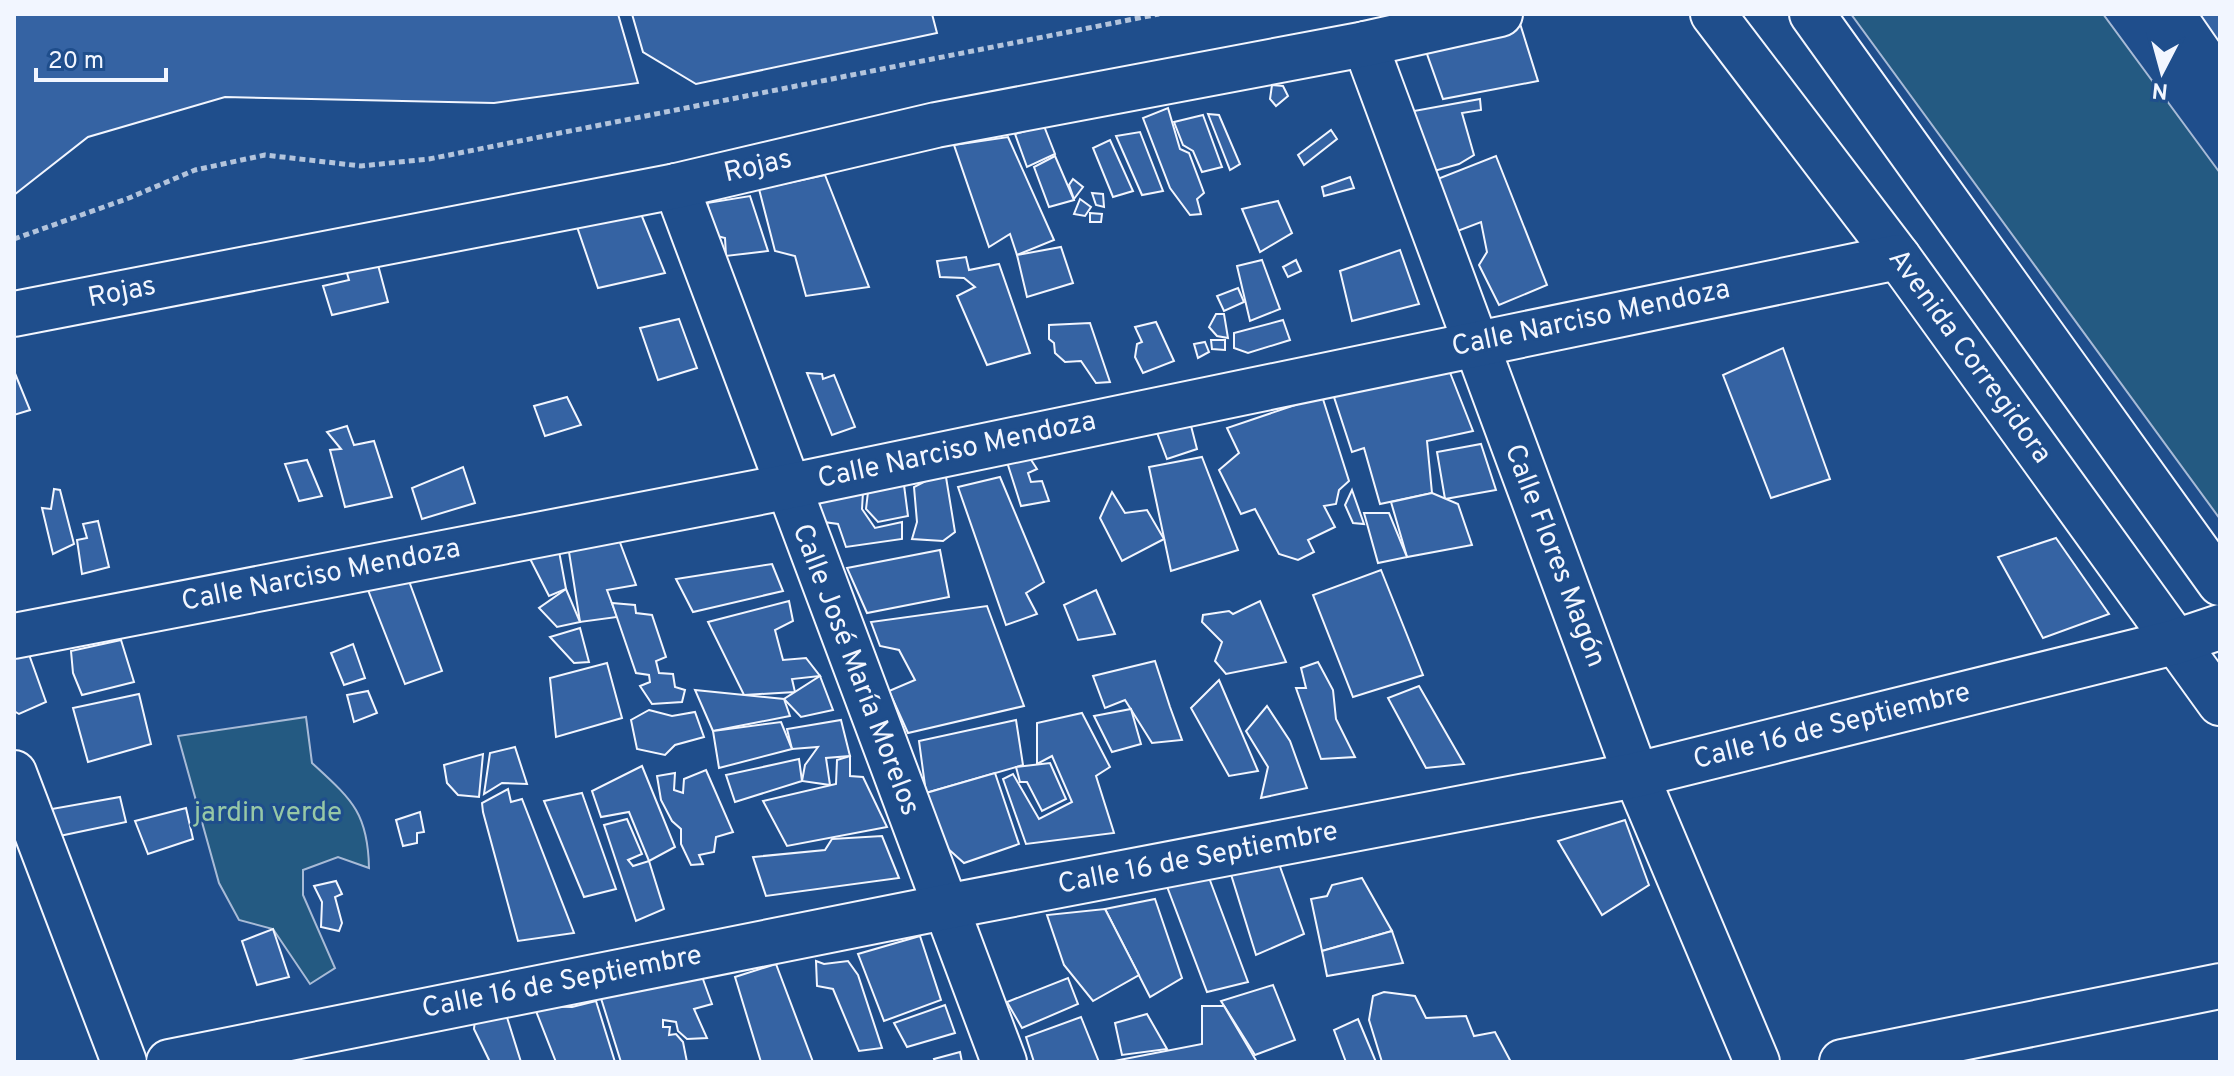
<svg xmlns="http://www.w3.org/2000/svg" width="2234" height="1076" viewBox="0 0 2234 1076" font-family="Overpass,sans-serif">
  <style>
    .green { fill: #245a82; stroke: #a8bbd7; stroke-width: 2 }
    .building { fill: #3563a3; stroke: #f2f6ff; stroke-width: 2 }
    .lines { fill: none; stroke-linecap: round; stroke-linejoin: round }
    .minor-casing { stroke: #f2f6ff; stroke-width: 48 }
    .path { stroke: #b3c4dc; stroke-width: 5; stroke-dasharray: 6 4; stroke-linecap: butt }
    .minor { stroke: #1f4e8c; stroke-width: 44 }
    .labels { text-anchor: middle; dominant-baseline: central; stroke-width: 6; stroke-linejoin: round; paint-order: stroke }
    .street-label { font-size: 28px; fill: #f2f6ff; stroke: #1f4e8c }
    .park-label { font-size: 28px; fill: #97c8a6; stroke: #1f4e8c }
  </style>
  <rect width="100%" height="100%" fill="#1f4e8c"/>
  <g class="green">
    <polygon points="1851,14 2103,14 2220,173 2220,519"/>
    <path d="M306 717 312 763C351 799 368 812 369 868L338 857 303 870V895L335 968 310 984 273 929 239 920 219 883 178 736Z"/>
  </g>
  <g class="building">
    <polygon points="14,14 618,14 638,83 494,103 225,97 88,137 14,195"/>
    <polygon points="632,14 932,14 937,33 696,84 643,52"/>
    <polygon points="1517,14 1538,81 1443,99 1422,40 1449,35 1454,47 1486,38"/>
    <polygon points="2200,14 2220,14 2220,43"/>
    <polygon points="1272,85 1283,86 1288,96 1276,106 1270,99"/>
    <polygon points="1480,99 1481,110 1462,113 1474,155 1459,164 1420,175 1423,144 1414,111"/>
    <polygon points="1168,108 1180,149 1189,153 1204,193 1197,199 1201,214 1190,215 1170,188 1143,118"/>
    <polygon points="1208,114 1219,115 1240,164 1230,170"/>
    <polygon points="1203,115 1222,167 1202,172 1193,151 1183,145 1174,122"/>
    <polygon points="1044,126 1055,154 1027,167 1015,134"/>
    <polygon points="1331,130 1337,139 1304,165 1298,155"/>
    <polygon points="1140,132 1163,191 1142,195 1116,136"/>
    <polygon points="1008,137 1054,240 1017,255 1010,234 989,247 954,145"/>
    <polygon points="1110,140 1133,191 1113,197 1093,148"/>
    <polygon points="1055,156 1074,200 1049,207 1034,167"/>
    <polygon points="1496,156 1547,285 1499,305 1479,265 1487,252 1481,222 1455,232 1435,180"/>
    <polygon points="825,175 869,287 806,296 795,256 775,251 759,189"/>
    <polygon points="1350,177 1354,188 1324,196 1322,187"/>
    <polygon points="1073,179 1083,187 1074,199 1069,185"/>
    <polygon points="1092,193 1103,194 1104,207 1096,205"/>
    <polygon points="750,196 768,251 726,256 725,238 717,236 707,203"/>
    <polygon points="1080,199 1091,207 1085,216 1074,214"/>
    <polygon points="1278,201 1292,233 1260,252 1242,209"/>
    <polygon points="639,209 665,273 598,288 575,221"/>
    <polygon points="1090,213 1102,214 1101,222 1090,222"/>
    <polygon points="1061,247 1073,283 1027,297 1017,255"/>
    <polygon points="1400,250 1419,304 1352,321 1340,271"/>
    <polygon points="966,257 969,270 999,264 1030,353 987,365 957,296 975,287 964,278 940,277 937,261"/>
    <polygon points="1262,260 1280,309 1250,321 1237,266"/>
    <polygon points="1296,260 1301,271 1288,277 1283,267"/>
    <polygon points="378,265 388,302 332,315 323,286 349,280 346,270"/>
    <polygon points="1238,288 1244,302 1224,311 1217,296"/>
    <polygon points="1216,314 1224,314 1228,338 1217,336 1209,327"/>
    <polygon points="679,319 697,368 658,380 640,328"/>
    <polygon points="1283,320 1290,340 1248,353 1234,348 1234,333"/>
    <polygon points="1156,322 1174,361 1143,373 1135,357 1137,344 1142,342 1135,327"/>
    <polygon points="1090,323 1110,382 1096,383 1081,361 1065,362 1055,353 1054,343 1049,339 1049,325"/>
    <polygon points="1211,340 1225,340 1225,350 1212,349"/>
    <polygon points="1205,342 1209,352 1198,358 1194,344"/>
    <polygon points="1783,348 1830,479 1771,498 1723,375"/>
    <polygon points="1449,370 1473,431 1427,441 1432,493 1380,504 1364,448 1352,452 1333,394"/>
    <polygon points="14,371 30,410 14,415"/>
    <polygon points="807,373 822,374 823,379 834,375 855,427 832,435"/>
    <polygon points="1322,396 1349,481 1339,490 1336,504 1324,506 1335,527 1308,540 1314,552 1298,560 1279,554 1255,509 1241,514 1219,470 1239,453 1227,428"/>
    <polygon points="567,397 581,425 545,436 534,406"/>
    <polygon points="1190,422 1197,449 1167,459 1156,430"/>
    <polygon points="347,426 354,445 374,441 392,497 345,507 330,450 341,449 327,432"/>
    <polygon points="1481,444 1496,490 1445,499 1437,452"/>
    <polygon points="1026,452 1037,469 1028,473 1031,482 1042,481 1049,501 1021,506 1007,462"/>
    <polygon points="1202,457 1238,550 1171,571 1149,467"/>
    <polygon points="307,460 322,496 299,501 285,464"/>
    <polygon points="463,467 475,503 422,519 412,488"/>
    <polygon points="945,471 955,532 943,541 912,539 917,522 914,487"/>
    <polygon points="1000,477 1044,582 1026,593 1037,614 1006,625 958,487"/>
    <polygon points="904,485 908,516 878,522 866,509 868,492"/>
    <polygon points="54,489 60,490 74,544 53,554 42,508 51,509"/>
    <polygon points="1352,490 1364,524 1353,523 1345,505"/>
    <polygon points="863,492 862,509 875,528 902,522 902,539 846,547 838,524 824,522 817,494"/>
    <polygon points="1112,492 1125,513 1147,510 1164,539 1122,561 1100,518"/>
    <polygon points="1432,493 1458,504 1472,545 1407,557 1391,502"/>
    <polygon points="1364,513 1389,513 1407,557 1378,563"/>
    <polygon points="98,521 109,567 82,574 77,540 87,538 83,524"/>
    <polygon points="613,524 636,585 607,590 617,617 580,622 566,533"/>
    <polygon points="556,535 566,589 549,596 523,545"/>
    <polygon points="2056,538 2109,614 2043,638 1998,557"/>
    <polygon points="940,550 949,597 867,613 847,568"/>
    <polygon points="772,564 783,591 693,612 676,579"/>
    <polygon points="1381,570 1423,675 1353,697 1313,595"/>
    <polygon points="406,573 442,671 405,684 368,590"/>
    <polygon points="566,589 580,622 557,627 539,608"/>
    <polygon points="1096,590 1115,634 1078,640 1064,605"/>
    <polygon points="789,601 793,621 775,630 783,660 806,658 820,676 792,679 795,692 744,695 708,622"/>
    <polygon points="1260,601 1286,662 1226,674 1215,661 1222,642 1202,622 1203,615 1229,611 1233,614"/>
    <polygon points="612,603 635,605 636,613 652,615 666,657 656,661 659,673 673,674 675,687 685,690 682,702 652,704 640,686 650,682 649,675 636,673"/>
    <polygon points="987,606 1024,706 908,733 889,691 915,680 899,650 880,646 871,622"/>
    <polygon points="580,628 589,662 574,663 550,637"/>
    <polygon points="121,640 134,682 82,695 73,673 71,651"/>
    <polygon points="353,644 365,678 344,685 331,653"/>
    <polygon points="14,649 27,649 46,702 19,714 14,711"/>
    <polygon points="1155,661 1170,707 1182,740 1152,743 1125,700 1105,708 1093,676"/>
    <polygon points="1318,662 1333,690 1336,719 1355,757 1321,759 1296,688 1306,688 1301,668"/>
    <polygon points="607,663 622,718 556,737 550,678"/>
    <polygon points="820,676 833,710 801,717 784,699"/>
    <polygon points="1219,680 1258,771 1229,776 1191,708"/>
    <polygon points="1419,686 1464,764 1426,768 1388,698"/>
    <polygon points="695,690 784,699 790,716 713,731"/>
    <polygon points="368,691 377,713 354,722 347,695"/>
    <polygon points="139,694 151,744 88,762 73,708"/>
    <polygon points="1267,706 1290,741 1307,788 1261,798 1268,767 1246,731"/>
    <polygon points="1131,709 1141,744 1112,752 1094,716"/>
    <polygon points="649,710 672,716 695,712 704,737 675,745 665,755 637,749 631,720"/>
    <polygon points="1082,713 1110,767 1096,776 1114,833 1026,844 1003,779 1013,774 1039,819 1072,802 1052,756 1037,764 1037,723"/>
    <polygon points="841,720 850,756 826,758 830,785 802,781 805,765 818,747 792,749 787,729"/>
    <polygon points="1016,720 1023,765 926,793 919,741"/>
    <polygon points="781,722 792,749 719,768 713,731"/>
    <polygon points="515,747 527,784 502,783 484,794 490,753"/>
    <polygon points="483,754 479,797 458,795 447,783 444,765"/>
    <polygon points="850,756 850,776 863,777 887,827 787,846 763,801 836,784 837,760"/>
    <polygon points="799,759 802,781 735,802 726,775"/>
    <polygon points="1050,763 1066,799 1042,811 1027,782 1020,782 1016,767"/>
    <polygon points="642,766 675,847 649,861 629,812 601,817 592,791"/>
    <polygon points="706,770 733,832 716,837 714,852 699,855 703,864 691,865 681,844 681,829 672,821 661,800 657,776 675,773 674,790 683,793 684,779"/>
    <polygon points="995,773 1019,844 964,863 946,847 926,793"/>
    <polygon points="508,789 511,802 522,799 574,933 518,941 483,812 482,803"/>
    <polygon points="582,793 616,889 584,897 544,801"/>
    <polygon points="120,797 126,822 50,838 46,810"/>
    <polygon points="186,808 193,839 148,854 135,821"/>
    <polygon points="420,812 424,832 417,833 417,843 403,846 396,820"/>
    <polygon points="627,819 642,854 628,860 633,866 649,861 664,909 636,921 604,825"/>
    <polygon points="1625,820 1649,885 1602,915 1558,841"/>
    <polygon points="882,836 899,878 766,896 753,857 825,850 832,839"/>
    <polygon points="1278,861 1304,934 1256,955 1229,868"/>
    <polygon points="1205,867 1248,982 1207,992 1163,876"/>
    <polygon points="1362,878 1392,931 1322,951 1311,899 1327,896 1332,885"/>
    <polygon points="336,881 342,894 335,897 342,923 339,931 321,927 322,902 314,886"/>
    <polygon points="1155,899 1182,978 1150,997 1105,909"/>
    <polygon points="1105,909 1139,975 1093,1001 1064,965 1047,915"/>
    <polygon points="273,929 289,977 257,985 242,941"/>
    <polygon points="1392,931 1403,963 1327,976 1322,951"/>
    <polygon points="920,936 941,1000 884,1021 858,954"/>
    <polygon points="816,961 824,964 848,961 858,975 882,1048 859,1051 833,989 817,986"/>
    <polygon points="776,964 813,1062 761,1062 735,977"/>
    <polygon points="700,971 712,1004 694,1009 707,1038 687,1039 678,1031 676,1022 663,1020 663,1027 670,1027 669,1035 676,1034 683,1042 687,1062 621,1062 599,992"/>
    <polygon points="1068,978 1078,1004 1022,1028 1007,1002"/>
    <polygon points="1273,985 1295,1040 1255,1055 1221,1001"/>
    <polygon points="1384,992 1415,996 1426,1018 1466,1016 1474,1036 1495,1032 1511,1062 1382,1062 1369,1020 1373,996"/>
    <polygon points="596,1001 615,1062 556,1062 534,1006 572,1007"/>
    <polygon points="945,1005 955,1033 907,1047 894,1023"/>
    <polygon points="1202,1006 1224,1006 1257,1062 1109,1062 1202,1044"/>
    <polygon points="505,1011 521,1062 490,1062 474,1029 475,1019"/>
    <polygon points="1147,1014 1167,1049 1122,1055 1115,1023"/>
    <polygon points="1081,1017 1099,1062 1034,1062 1026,1037"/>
    <polygon points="1358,1019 1376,1062 1346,1062 1334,1030"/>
    <polygon points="960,1052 962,1062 935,1062 934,1059"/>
  </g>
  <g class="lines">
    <defs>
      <g id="minor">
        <polyline points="1713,14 1898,257 2220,703"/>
        <polyline points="1812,14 2220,583"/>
        <polyline points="1365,44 1636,775 1757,1062"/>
        <polyline points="676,186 1004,1062"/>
        <polyline points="14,314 676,186 936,125 1365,44 1500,14"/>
        <polyline points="14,636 786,487 1898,257"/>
        <polyline points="14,773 124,1062"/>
        <polyline points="169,1062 945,907 1636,775 2175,642 2220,627"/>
        <polyline points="1842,1062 2220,986"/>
      </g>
    </defs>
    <use href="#minor" class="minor-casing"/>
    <polyline class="path" points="14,239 129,198 195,170 265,155 361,166 429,159 1159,14"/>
    <use href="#minor" class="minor"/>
  </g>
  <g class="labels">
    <g class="street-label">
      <text transform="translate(758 167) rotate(-13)">Rojas</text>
      <text transform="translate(122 293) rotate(-11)">Rojas</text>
      <text transform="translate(1591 319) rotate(-12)">Calle Narciso Mendoza</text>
      <text transform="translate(1969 357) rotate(54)">Avenida Corregidora</text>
      <text transform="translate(957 451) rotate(-12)">Calle Narciso Mendoza</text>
      <text transform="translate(1554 556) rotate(69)">Calle Flores Magón</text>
      <text transform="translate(321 576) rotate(-11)">Calle Narciso Mendoza</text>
      <text transform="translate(855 670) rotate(69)">Calle José María Morelos</text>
      <text transform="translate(1832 727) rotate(-14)">Calle 16 de Septiembre</text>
      <text transform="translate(1198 859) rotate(-11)">Calle 16 de Septiembre</text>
      <text transform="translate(562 983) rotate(-11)">Calle 16 de Septiembre</text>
    </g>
    <g class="park-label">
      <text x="268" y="814">jardin verde</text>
    </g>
  </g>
  <rect width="2234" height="1076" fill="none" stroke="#f2f6ff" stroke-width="32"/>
  <g transform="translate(2162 72) rotate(186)" stroke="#1f4e8c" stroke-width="6" paint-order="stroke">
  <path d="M0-6L14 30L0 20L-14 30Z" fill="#f2f6ff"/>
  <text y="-12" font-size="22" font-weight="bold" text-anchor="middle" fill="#f2f6ff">N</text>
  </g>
  <path d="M36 68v12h130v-12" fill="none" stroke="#f2f6ff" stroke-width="4"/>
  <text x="48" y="68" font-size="24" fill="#f2f6ff" stroke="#1f4e8c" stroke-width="6" paint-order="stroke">20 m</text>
</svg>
